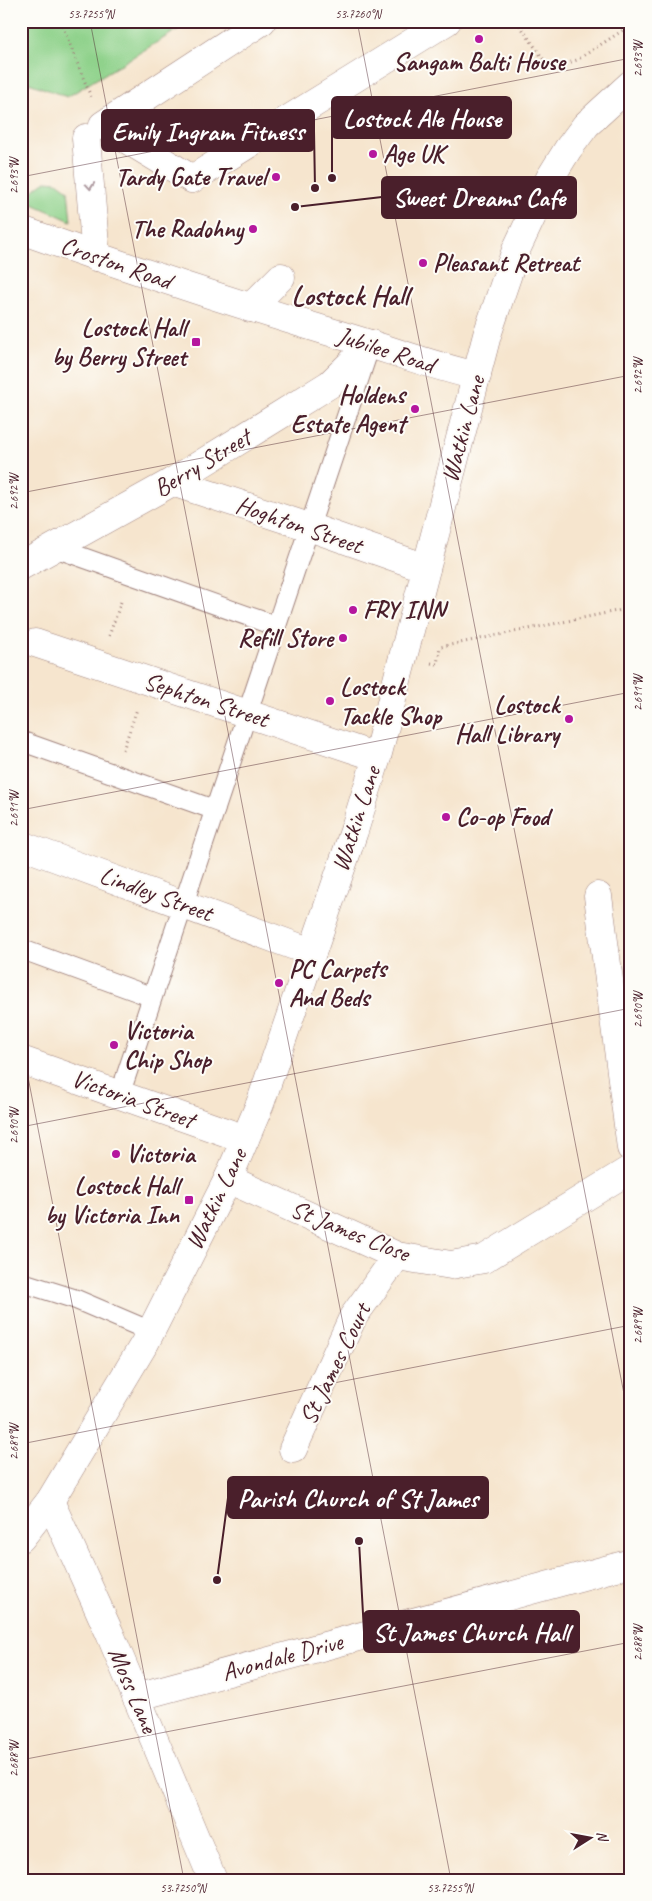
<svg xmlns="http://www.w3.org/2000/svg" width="652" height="1901" viewBox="0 0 652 1901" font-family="Caveat,sans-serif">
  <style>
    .green { fill: #8fd28b; stroke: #6c785b }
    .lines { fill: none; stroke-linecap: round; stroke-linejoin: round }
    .lane-casing { stroke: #a0827c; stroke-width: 21 }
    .street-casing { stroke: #a0827c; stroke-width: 29 }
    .secondary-casing { stroke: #a0827c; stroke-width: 29 }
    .path { stroke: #a0827c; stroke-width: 3; stroke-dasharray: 1 4; stroke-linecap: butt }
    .lane { stroke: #fff; stroke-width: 19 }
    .street { stroke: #fff; stroke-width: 28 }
    .secondary { stroke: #fff; stroke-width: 28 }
    .oneway { stroke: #ae9aa0 }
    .ticks { fill: none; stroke: #4a1f2b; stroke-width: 1; stroke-opacity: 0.45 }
    .poi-dot { fill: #b5179e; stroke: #fdfcf7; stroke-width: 2 }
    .labels { text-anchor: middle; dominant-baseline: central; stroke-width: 4; stroke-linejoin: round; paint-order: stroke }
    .poi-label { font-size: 25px; font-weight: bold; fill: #4a1f2b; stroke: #fdfcf7; text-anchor: start }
    .street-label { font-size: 25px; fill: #4a1f2b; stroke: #fdfcf7 }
    .quarter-label { font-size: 28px; font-weight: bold; fill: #4a1f2b; stroke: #fdfcf7 }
    .leader { fill: none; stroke: #4a1f2b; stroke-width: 2 }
    .callout-dot { fill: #4a1f2b; stroke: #fdfcf7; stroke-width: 2 }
    .callout { fill: #4a1f2b; stroke: #4a1f2b; stroke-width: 2 }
    .callout-label { font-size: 26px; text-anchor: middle; font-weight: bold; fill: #fff }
    .neatline { fill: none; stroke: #4a1f2b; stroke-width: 2 }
    .ticks-label { font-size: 12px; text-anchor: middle; fill: #4a1f2b }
  </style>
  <rect width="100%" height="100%" fill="#fdfcf7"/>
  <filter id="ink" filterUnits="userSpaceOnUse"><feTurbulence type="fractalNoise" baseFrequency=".02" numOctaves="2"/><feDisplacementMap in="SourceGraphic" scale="10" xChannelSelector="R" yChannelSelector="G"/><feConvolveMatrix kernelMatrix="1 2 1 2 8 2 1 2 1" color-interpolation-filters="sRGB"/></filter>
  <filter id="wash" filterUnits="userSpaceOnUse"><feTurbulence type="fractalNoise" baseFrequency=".0096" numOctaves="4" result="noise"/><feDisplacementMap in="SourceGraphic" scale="20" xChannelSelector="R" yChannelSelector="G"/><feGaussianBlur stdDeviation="1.12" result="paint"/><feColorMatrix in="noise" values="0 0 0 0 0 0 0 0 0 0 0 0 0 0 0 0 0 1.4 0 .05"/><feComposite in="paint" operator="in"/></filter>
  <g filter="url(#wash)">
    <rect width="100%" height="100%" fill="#f6e5ce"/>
    <g class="green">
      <polygon points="21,21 192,21 67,97 21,80"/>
      <path d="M46 181 57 182 68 190 71 221 28 202C30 191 37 187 46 181Z"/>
    </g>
  </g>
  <g filter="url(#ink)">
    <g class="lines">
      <defs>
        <g id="lane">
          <polyline points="56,548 276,626"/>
          <polyline points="21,741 215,810"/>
          <polyline points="21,949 152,997"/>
          <polyline points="120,1094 369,349"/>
          <polyline points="21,1282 75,1299 150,1331"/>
        </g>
        <g id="street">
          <polyline points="262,21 103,125 192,179 447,21"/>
          <polyline points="86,138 96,257"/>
          <polyline points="250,308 281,277"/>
          <polyline points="172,482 309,527 426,568"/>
          <polyline points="21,566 172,482 330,384 371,344"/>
          <polyline points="35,643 377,757"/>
          <polyline points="21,845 311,952"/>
          <polyline points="598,896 631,1148"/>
          <polyline points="21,1060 245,1139"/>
          <polyline points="228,1179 397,1256 451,1265 484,1259 631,1169"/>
          <polyline points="293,1449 353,1317 397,1256"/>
          <polyline points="50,1501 110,1634 213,1880"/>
          <polyline points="136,1697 631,1563"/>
        </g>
        <g id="secondary">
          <path d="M21 230C133 270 246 307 360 341 399 353 437 367 477 376"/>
          <polyline points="21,1538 50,1501 146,1341 228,1179 260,1104 354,831 377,757 487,335 516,250 550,178 568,149 586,125 631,84"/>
        </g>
      </defs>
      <use href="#lane" class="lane-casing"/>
      <use href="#street" class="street-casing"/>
      <use href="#secondary" class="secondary-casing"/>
      <g class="path">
        <polyline points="63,21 64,30 91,97"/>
        <polyline points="517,21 550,69 577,60 631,25"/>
        <polyline points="109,636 122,599"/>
        <polyline points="431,663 437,664 440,647 631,608"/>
        <polyline points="123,750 137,709"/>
      </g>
      <use href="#lane" class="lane"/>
      <use href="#street" class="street"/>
      <use href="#secondary" class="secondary"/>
    </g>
    <defs><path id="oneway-chevron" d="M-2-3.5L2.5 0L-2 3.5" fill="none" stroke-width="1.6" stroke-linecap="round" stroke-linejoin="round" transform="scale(1.25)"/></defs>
    <use class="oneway" href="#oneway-chevron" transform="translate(90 186) rotate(85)"/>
  </g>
  <path class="ticks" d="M90 21 451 1880M357 21 631 1430M624 21 631 56M21 177 631 58M21 493 631 375M21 810 631 692M21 1041 184 1880M21 1127 631 1008M21 1444 631 1325M21 1760 631 1642"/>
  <g class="poi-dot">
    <circle cx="479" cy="39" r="5"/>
    <circle cx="373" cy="154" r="5"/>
    <circle cx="276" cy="177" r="5"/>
    <circle cx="253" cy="229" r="5"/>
    <circle cx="423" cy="263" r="5"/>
    <rect x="191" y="337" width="10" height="10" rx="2.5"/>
    <circle cx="415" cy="409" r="5"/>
    <circle cx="353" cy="610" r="5"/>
    <circle cx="343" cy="638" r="5"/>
    <circle cx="330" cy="701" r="5"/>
    <circle cx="569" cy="719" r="5"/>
    <circle cx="446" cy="817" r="5"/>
    <circle cx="279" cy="983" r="5"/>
    <circle cx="114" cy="1045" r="5"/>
    <circle cx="116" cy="1154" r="5"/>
    <rect x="184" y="1195" width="10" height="10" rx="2.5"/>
  </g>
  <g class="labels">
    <g class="poi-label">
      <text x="479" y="62" text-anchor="middle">Sangam Balti House</text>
      <text x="383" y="154">Age UK</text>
      <text x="266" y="177" text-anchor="end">Tardy Gate Travel</text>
      <text x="243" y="229" text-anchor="end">The Radohny</text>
      <text x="433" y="263">Pleasant Retreat</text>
      <text x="186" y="328" text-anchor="end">Lostock Hall<tspan x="186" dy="29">by Berry Street</tspan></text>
      <text x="405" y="395" text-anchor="end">Holdens<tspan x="405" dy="29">Estate Agent</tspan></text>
      <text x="363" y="610">FRY INN</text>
      <text x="333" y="638" text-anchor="end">Refill Store</text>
      <text x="340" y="687">Lostock<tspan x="340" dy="29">Tackle Shop</tspan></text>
      <text x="559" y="705" text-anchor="end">Lostock<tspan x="559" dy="29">Hall Library</tspan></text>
      <text x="456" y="817">Co-op Food</text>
      <text x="289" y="969">PC Carpets<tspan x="289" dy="29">And Beds</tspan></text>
      <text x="124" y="1031">Victoria<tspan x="124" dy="29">Chip Shop</tspan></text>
      <text x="126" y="1154">Victoria</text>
      <text x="179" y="1186" text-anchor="end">Lostock Hall<tspan x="179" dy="29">by Victoria Inn</tspan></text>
    </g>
    <g class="street-label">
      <text transform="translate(116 263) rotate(19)">Croston Road</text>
      <text transform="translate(386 350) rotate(18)">Jubilee Road</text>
      <text transform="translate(463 429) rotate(-75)">Watkin Lane</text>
      <text transform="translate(202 463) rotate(-31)">Berry Street</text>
      <text transform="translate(299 525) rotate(19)">Hoghton Street</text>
      <text transform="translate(206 700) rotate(18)">Sephton Street</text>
      <text transform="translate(356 819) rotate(-72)">Watkin Lane</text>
      <text transform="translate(156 894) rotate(20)">Lindley Street</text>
      <text transform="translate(133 1099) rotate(20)">Victoria Street</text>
      <text transform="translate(216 1199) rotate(-64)">Watkin Lane</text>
      <text transform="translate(350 1231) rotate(22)">St James Close</text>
      <text transform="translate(335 1364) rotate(-64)">St James Court</text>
      <text transform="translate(282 1657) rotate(-15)">Avondale Drive</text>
      <text transform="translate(133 1690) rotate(67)">Moss Lane</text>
    </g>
    <g class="quarter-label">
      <text x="350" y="295">Lostock Hall</text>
    </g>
  </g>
  <path class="leader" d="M332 178L332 118M315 188L314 131M295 207L382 197M217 1580L228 1498M359 1541L364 1632"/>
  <g class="callout-dot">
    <circle cx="332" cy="178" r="5"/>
    <circle cx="315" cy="188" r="5"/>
    <circle cx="295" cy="207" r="5"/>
    <circle cx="217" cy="1580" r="5"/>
    <circle cx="359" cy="1541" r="5"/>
  </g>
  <g class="callout">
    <rect x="332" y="97" width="179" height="41" rx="5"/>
    <rect x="102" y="110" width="212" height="41" rx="5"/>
    <rect x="382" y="177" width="194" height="41" rx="5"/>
    <rect x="228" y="1477" width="260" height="41" rx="5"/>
    <rect x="364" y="1611" width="215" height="41" rx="5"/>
  </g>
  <g class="callout-label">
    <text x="422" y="127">Lostock Ale House</text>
    <text x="208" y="140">Emily Ingram Fitness</text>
    <text x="479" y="206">Sweet Dreams Cafe</text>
    <text x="358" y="1507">Parish Church of St James</text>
    <text x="471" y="1641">St James Church Hall</text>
  </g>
  <rect width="652" height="1901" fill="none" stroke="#fdfcf7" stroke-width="55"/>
  <g transform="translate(590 1838) rotate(79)" stroke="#fdfcf7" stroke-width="4" paint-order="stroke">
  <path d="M0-4L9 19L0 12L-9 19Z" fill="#4a1f2b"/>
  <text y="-8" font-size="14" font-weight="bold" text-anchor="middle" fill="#4a1f2b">N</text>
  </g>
  <rect x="28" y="28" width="596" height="1846" class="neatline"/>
  <g class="ticks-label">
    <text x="91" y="18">53.7255°N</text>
    <text x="358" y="18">53.7260°N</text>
    <text transform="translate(638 59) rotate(-90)" y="4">2.693°W</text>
    <text transform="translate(14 176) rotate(-90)" y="4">2.693°W</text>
    <text transform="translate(638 376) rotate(-90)" y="4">2.692°W</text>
    <text transform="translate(14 492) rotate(-90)" y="4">2.692°W</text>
    <text transform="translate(638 693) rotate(-90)" y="4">2.691°W</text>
    <text transform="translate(14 809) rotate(-90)" y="4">2.691°W</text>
    <text transform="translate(638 1010) rotate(-90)" y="4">2.690°W</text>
    <text transform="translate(14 1126) rotate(-90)" y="4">2.690°W</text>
    <text transform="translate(638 1326) rotate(-90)" y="4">2.689°W</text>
    <text transform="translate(14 1442) rotate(-90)" y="4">2.689°W</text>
    <text transform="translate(638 1643) rotate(-90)" y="4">2.688°W</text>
    <text transform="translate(14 1759) rotate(-90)" y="4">2.688°W</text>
    <text x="183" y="1892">53.7250°N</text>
    <text x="450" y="1892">53.7255°N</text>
  </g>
</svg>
